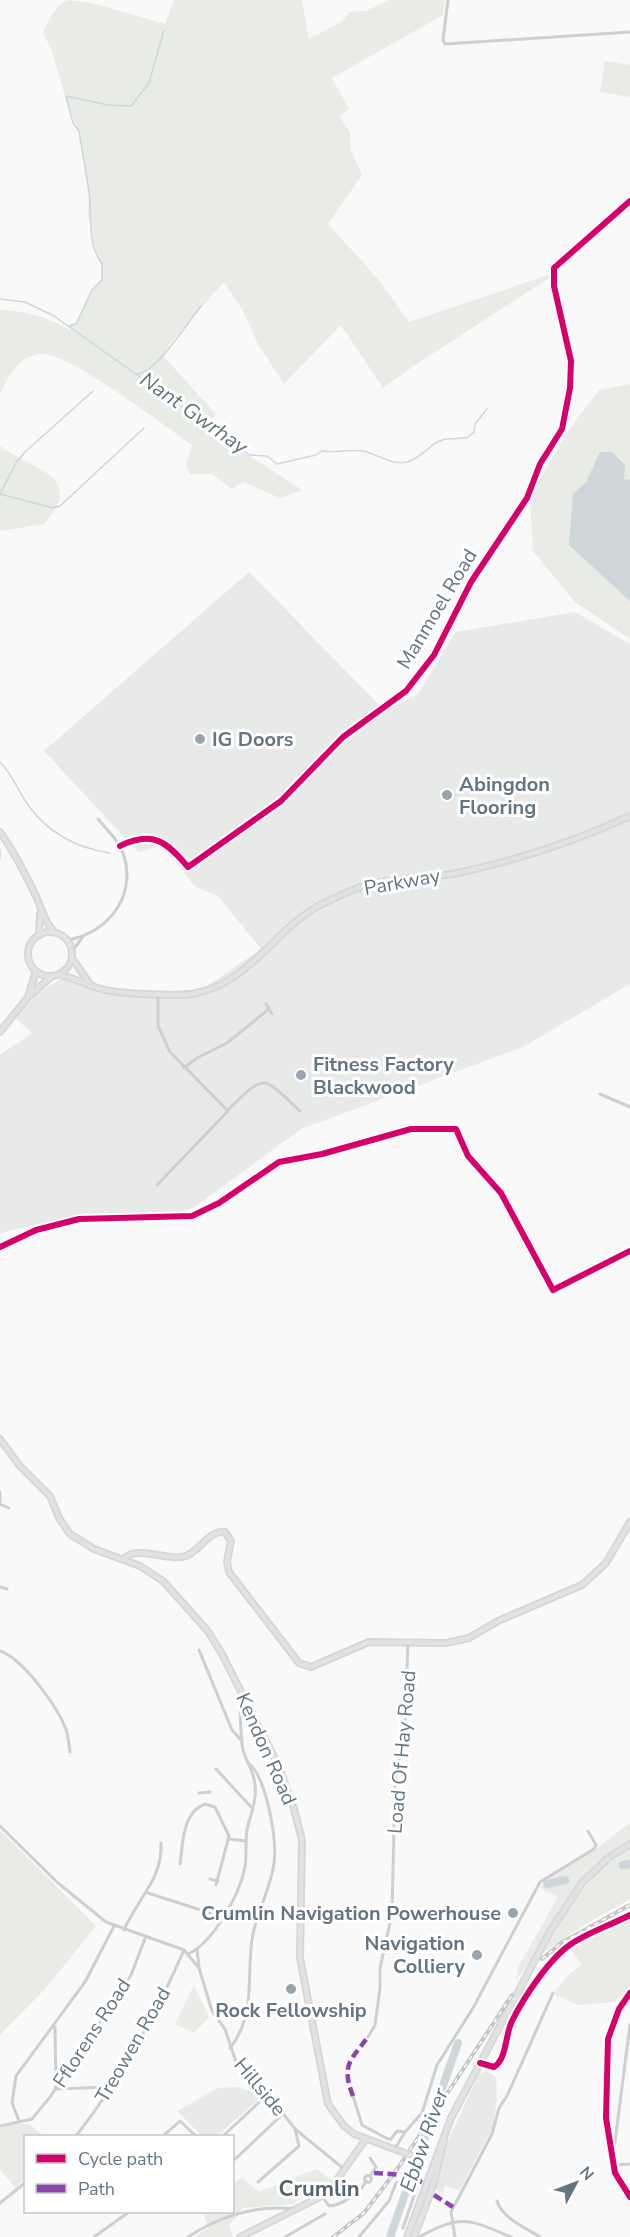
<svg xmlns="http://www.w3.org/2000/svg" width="630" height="2237" viewBox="0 0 630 2237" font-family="'Nunito Sans',sans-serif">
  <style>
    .built { fill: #e8e9e9 }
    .green { fill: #e8ebe6 }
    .water { fill: #ced6d9 }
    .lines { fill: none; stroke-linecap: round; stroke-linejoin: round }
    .stream { stroke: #ced6d9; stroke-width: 1.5 }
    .river { stroke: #ced6d9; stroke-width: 8 }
    .secondary-casing { stroke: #d5d6d7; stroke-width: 8 }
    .primary-casing { stroke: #d5d6d7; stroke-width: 8 }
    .street { stroke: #cecfd0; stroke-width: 3 }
    .secondary { stroke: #e1e2e2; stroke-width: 4.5 }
    .primary { stroke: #e1e2e2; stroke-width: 5 }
    .rail-casing { stroke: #c3c5c6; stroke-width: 4 }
    .rail { stroke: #fff; stroke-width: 1.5; stroke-dasharray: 4.5; stroke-linecap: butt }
    .secondary-bridge-casing { stroke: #d5d6d7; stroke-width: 8; stroke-linecap: butt }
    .secondary-bridge { stroke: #e1e2e2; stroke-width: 4.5 }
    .quiet { stroke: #8e44ad; stroke-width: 4.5; stroke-dasharray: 9 4.5; stroke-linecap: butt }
    .cycleway-casing { stroke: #fff; stroke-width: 10 }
    .cycleway { stroke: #d6006c; stroke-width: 6 }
    .poi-dot { fill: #99a4ac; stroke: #fff; stroke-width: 2 }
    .labels { text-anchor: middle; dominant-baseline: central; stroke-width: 6; stroke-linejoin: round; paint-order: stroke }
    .street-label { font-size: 20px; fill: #657683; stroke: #fff }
    .poi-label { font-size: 20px; font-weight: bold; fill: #657683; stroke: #fff; text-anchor: start }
    .water-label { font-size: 21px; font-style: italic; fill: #60757c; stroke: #fff }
    .quarter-label { font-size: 22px; font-weight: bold; fill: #57646e; stroke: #fff }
  </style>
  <rect width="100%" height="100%" fill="#f9f9f9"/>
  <g class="built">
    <polygon points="249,572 385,711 418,694 455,632 575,612 630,644 630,984 523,1047 301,1129 195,1207 174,1214 86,1214 0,1233 0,1055 32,1033 16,1019 36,994 64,977 112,990 200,991 261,949 218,896 195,887 164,845 138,852 44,751"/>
    <polygon points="486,2071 496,2077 497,2099 493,2127 459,2191 445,2185 443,2195 435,2188 447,2143 479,2074"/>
    <polygon points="237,2087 253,2092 260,2098 217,2136 202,2136 177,2111 218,2088"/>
  </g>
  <g class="green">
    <path d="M68 0 92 3 165 24 174 0H302L309 39 342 22 349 12 366 11 389 0H445L443 15 332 78 349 109 339 116 350 132 351 150 362 175 328 224 378 279 409 322 560 271 415 365 383 388 341 325 284 384 258 344 243 311 224 282 169 345 163 356 216 414 207 428 302 490 280 498 243 482 232 489 212 474H190L186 464 192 445C166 427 65 349 39 354 18 357 8 377 0 395V310C28 311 46 317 70 330L73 329 69 326 76 324 92 290 102 280V264L98 259 88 214 89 195 79 131 69 110 52 51 43 33C47 23 56 4 68 0Z"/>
    <polygon points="605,61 630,65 630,97 600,92"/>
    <polygon points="630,384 630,639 575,602 533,551 530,496 566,434 599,390"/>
    <path d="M0 446C33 471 87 475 44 524L0 531Z"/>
    <path d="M630 1823V1840C559 1878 562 1927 516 1980L518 1967 558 1897 540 1888 548 1878 596 1849Z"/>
    <polygon points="0,1830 96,1926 44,1990 0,2035"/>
    <path d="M630 1849V1899L579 1928 544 1952C566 1913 588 1871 630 1849Z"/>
    <polygon points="630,1917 630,1986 615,2002 578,2005 554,1994 568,1975 582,1965 571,1950"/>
    <polygon points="194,1985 209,2017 194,2033 175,2024"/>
    <polygon points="11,2124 29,2124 43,2136 26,2136 25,2179 15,2188 0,2169 0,2129"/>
    <polygon points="316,2169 332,2180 293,2204 243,2208 229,2226 233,2237 194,2237 208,2228 203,2212 232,2212 233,2183 242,2178 259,2192"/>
  </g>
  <polygon class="water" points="600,452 612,452 625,465 624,480 630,479 630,601 569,545 573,494 586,482"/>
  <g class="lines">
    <g class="stream">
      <path d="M0 299 25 302 54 316 250 455 267 456 277 464 316 455 322 451C336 453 349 449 363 451 378 454 392 466 407 462 428 456 431 437 453 439 458 439 462 437 467 438L474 432 475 424 487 409"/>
      <path d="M69 326 76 324 92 290 102 280V264C87 244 92 216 89 192 86 172 82 151 79 131L73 123 66 96 108 105 131 106 149 83 164 30"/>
      <path d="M137 374C157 372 188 322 201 306"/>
      <polyline points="0,494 53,508 60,506 144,428"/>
      <polyline points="0,494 16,463 25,452 93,391"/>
      <path d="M0 762C13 775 18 791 28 805 48 833 77 848 110 853"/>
      <polyline points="0,849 0,859"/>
    </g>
    <g class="river">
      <polyline points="623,1865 630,1864"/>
      <polyline points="547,1884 565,1880"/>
      <polyline points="390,2237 458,2043"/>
    </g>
    <defs>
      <g id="secondary">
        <path d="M0 832C14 852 25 873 35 894 42 908 43 920 54 932"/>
        <circle cx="50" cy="954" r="22"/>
        <polyline points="39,935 40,914"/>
        <polyline points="72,958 90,984"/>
        <path d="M59 974C72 978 85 984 98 988 115 994 180 997 197 993 252 981 276 927 322 904 335 898 349 891 363 886 393 877 427 879 458 873 518 860 574 842 630 816"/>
        <polyline points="28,997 36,971"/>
        <polyline points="0,1032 28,997 52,976"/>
        <polyline points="0,1439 19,1465 50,1496 59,1518 70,1534 94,1549 140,1566 163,1581 207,1630 222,1654 279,1767 294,1809 302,1840 300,1958 328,2104 344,2126 354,2134 402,2152"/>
        <path d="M124 1559C135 1545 166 1560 182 1557 199 1554 209 1529 225 1532L231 1541 227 1562 229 1572 299 1663 311 1667 369 1642 446 1643 469 1638 498 1621 582 1585 606 1563 630 1522"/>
        <polyline points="240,2237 322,2196 331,2188 365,2140"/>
      </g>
      <g id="primary">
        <polyline points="407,2237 451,2118 551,1930 582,1883 608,1858 630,1844"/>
        <polyline points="414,2237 433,2186 444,2140"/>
      </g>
    </defs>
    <use href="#secondary" class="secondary-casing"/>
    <use href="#primary" class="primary-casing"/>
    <g class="street">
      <polyline points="448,0 443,40 445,44 630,32"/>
      <path d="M120 846C153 830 167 842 188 867L281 801 343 737 406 691 434 655 471 582 527 498 540 464 562 429 570 388 571 361 554 286V268L630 201"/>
      <path d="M67 940C111 933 140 891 121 848 116 838 105 828 98 819"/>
      <polyline points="72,951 82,938"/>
      <polyline points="266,1004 272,1014"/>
      <polyline points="184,1068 197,1058 227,1043 269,1009"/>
      <polyline points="600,1094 630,1107"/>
      <path d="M228 1110C266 1072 262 1076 300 1111"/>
      <polyline points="157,1185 228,1111 170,1052 158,1026 158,996"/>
      <polyline points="0,1247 36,1230 79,1219 192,1216 219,1203 279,1162 322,1154 411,1129 456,1129 468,1156 501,1193 553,1290 630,1251"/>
      <polyline points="0,1492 0,1504"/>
      <polyline points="0,1504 9,1508"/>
      <polyline points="0,1587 7,1589"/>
      <polyline points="199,1650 232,1730 241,1740"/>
      <path d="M0 1651C23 1659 57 1706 66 1729 68 1736 69 1744 70 1752"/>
      <polyline points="216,1769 253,1809"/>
      <polyline points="199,1793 210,1792"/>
      <polyline points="0,1826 58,1883 106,1922 184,1950 199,1968 212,2011 225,2029 236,2062 268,2094 295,2129 344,2169"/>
      <polyline points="229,1839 246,1841"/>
      <path d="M180 1864C183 1844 182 1812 205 1804L215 1807 229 1836 216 1885"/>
      <polyline points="210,1879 218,1881"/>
      <polyline points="148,1893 216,1915"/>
      <path d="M124 1930C137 1899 163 1879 161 1843"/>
      <polyline points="197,1950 199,1966"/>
      <path d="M188 1954C213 1943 240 1894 245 1867 247 1855 245 1842 247 1830 250 1815 257 1801 255 1785 254 1772 246 1761 243 1750 241 1742 240 1711 240 1704L245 1700"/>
      <polyline points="630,2025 612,2165 630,2197"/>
      <polyline points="55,2027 56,2089 110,2087"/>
      <polyline points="368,2037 375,2025 380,1988 380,1968 392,1914 395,1782 405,1724 408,1642"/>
      <path d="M230 2048C258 2013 245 1974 253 1934 258 1910 271 1887 274 1863 277 1840 267 1777 248 1763"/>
      <polyline points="480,2063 494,2067 501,2063 512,2021 551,1964"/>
      <polyline points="353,2096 362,2125 388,2139 391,2139 397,2131 405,2132"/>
      <polyline points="19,2121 12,2103 16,2076 85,1982 114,1926"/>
      <polyline points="0,2126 32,2119 50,2097 116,1999 131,1975 146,1936"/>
      <path d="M76 2136C120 2080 155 2016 184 1950"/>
      <polyline points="163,2136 180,2121 196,2136"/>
      <polyline points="223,2136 268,2094"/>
      <polyline points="394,2150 405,2132 422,2113 437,2065 473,2008 540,1882 594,1849 596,1845 588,1831"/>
      <polyline points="232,2162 283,2114"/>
      <polyline points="612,2165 630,2164"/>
      <circle cx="368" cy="2179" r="3.5"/>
      <polyline points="370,2176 376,2167 370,2158"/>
      <polyline points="258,2182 299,2146 295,2129"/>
      <path d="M322 2196 329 2206C340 2206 362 2192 366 2181"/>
      <path d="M497 2201C502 2218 526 2228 540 2237"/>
      <polyline points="0,2203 26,2182"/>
      <polyline points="94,2237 129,2212"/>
      <path d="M188 2237C218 2217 257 2204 294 2209"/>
      <polyline points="285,2237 325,2214"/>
      <polyline points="359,2237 389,2201 396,2183 404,2180 417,2187 403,2228"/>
      <path d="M419 2237C462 2214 468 2219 511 2237"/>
      <polyline points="455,2237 451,2212 492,2134 499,2108 507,2096 553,1993"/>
    </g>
    <use href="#secondary" class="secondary"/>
    <use href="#primary" class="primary"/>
    <defs>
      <g id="rail">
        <polyline points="542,1959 561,1943 630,1905"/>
        <polyline points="333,2237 364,2213 398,2168 512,1995"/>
      </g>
    </defs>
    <use href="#rail" class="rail-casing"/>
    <use href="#rail" class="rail"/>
    <defs>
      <polyline id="secondary-bridge" points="402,2152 424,2160"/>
    </defs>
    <use href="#secondary-bridge" class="secondary-bridge-casing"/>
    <use href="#secondary-bridge" class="secondary-bridge"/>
    <g class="quiet">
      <path d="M353 2096C341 2065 350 2061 368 2037"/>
      <polyline points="374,2173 406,2175 424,2183"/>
      <polyline points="434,2195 453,2207"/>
    </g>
    <defs>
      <g id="cycleway">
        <path d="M120 846C153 830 167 842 188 867L281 801 343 737 406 691 434 655 471 582 527 498 540 464 562 429 570 388 571 361 554 286V268L630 201"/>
        <polyline points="0,1247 36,1230 79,1219 192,1216 219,1203 279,1162 322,1154 411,1129 456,1129 468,1156 501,1193 553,1290 630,1251"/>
        <polyline points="630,1993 619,2009 608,2039 606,2118 615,2173 630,2197"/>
        <path d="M480 2063 494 2067C507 2059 505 2035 512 2021 524 1997 549 1959 571 1944 589 1932 611 1925 630 1915"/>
      </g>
    </defs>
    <use href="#cycleway" class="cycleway-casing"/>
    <use href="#cycleway" class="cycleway"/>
  </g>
  <g class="poi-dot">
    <circle cx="200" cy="739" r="6"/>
    <circle cx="447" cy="795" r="6"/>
    <circle cx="301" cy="1075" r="6"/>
    <circle cx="513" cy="1913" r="6"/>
    <circle cx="477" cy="1955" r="6"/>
    <circle cx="291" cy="1989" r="6"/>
  </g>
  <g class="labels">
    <g class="street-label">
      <text transform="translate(437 609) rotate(-59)">Manmoel Road</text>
      <text transform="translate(402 882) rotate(-10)">Parkway</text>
      <text transform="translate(266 1749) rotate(66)">Kendon Road</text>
      <text transform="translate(402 1752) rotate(-85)">Load Of Hay Road</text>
      <text transform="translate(92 2033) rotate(-57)">Fflorens Road</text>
      <text transform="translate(133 2045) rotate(-60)">Treowen Road</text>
      <text transform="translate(260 2087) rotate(50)">Hillside</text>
    </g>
    <g class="poi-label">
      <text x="212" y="739">IG Doors</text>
      <text x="459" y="784">Abingdon<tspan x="459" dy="23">Flooring</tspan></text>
      <text x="313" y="1064">Fitness Factory<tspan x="313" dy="23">Blackwood</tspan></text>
      <text x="501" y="1913" text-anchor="end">Crumlin Navigation Powerhouse</text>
      <text x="465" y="1943" text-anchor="end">Navigation<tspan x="465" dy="23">Colliery</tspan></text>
      <text x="291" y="2010" text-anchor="middle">Rock Fellowship</text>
    </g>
    <g class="water-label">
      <text transform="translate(194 413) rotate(35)">Nant Gwrhay</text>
      <text transform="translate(424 2140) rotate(-71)">Ebbw River</text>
    </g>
    <g class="quarter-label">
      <text x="319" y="2189">Crumlin</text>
    </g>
  </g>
  <rect x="24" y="2135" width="210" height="78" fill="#ffffff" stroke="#c1c8cd" stroke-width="1.5"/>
  <rect x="36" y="2154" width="30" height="9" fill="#d6006c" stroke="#c1c8cd" stroke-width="1.5"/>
  <text x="78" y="2165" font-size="18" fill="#657683">Cycle path</text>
  <rect x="36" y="2184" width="30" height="9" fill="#8e44ad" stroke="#c1c8cd" stroke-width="1.5"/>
  <text x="78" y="2195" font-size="18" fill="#657683">Path</text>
  <g transform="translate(576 2183) rotate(49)" stroke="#ffffff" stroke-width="4.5" paint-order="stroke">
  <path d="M0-4.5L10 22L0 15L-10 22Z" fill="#657683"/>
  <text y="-9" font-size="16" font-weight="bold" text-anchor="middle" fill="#657683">N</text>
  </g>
</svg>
